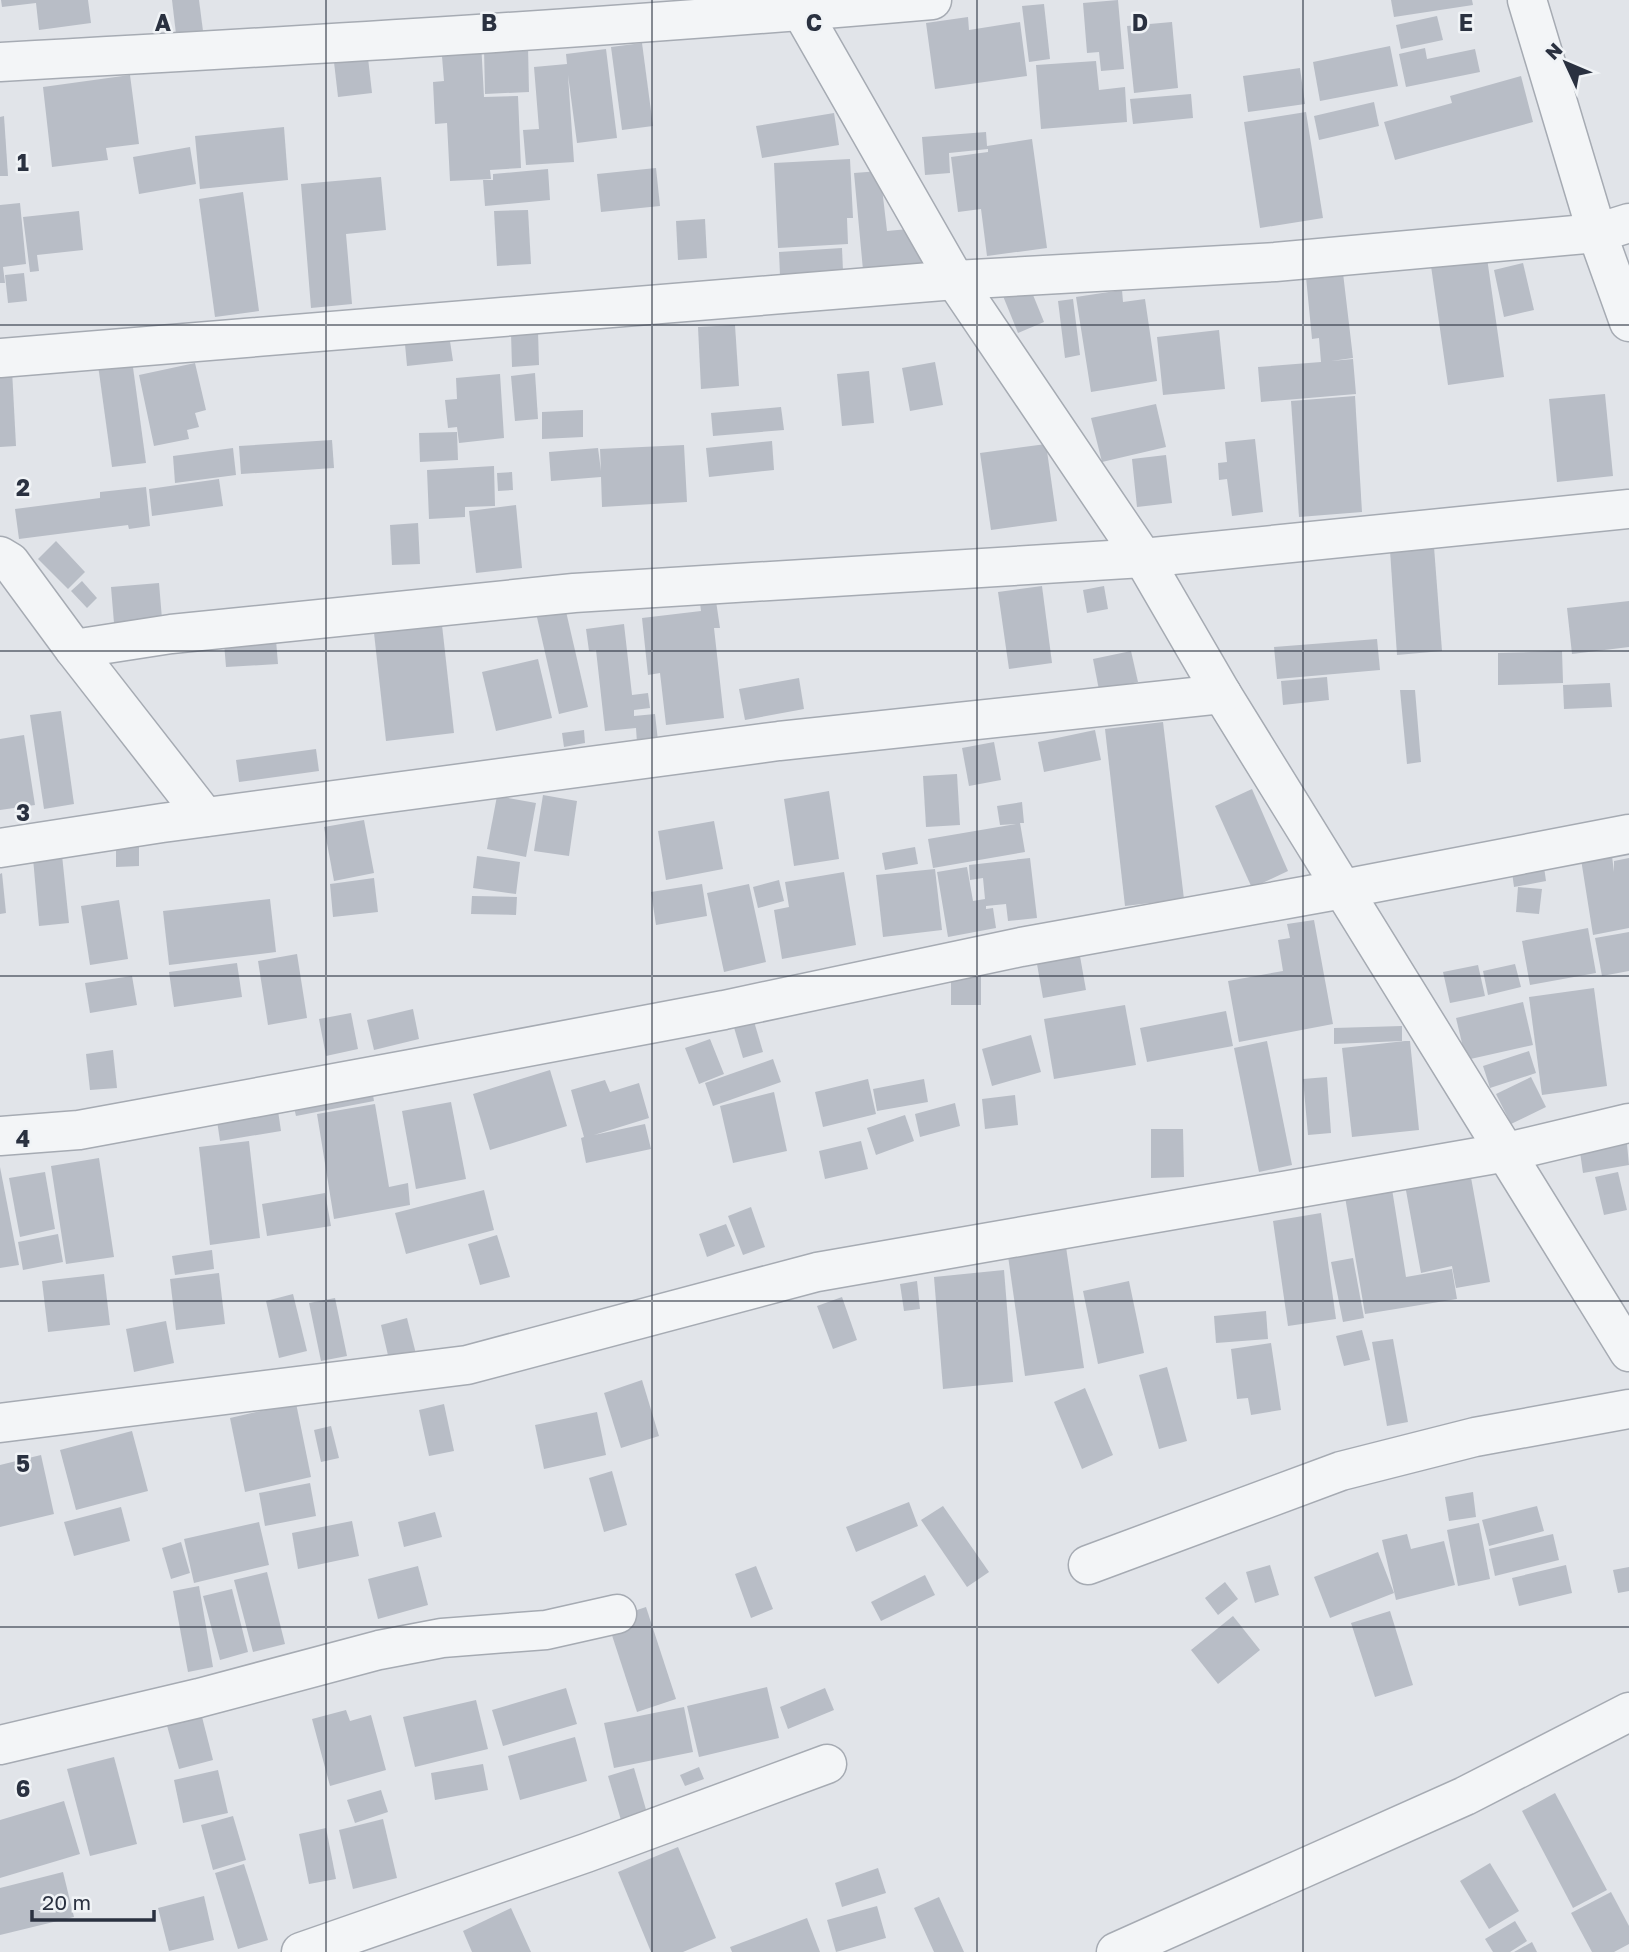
<svg xmlns="http://www.w3.org/2000/svg" width="1629" height="1952" viewBox="0 0 1629 1952" font-family="'Golos Text',sans-serif">
  <style>
    .building { fill: #b8bdc6 }
    .lines { fill: none; stroke-linecap: round; stroke-linejoin: round }
    .minor-casing { stroke: #a6abb3; stroke-width: 41 }
    .minor { stroke: #f3f5f7; stroke-width: 38 }
    .grid { fill: none; stroke: #2a3140; stroke-width: 2; stroke-opacity: 0.55 }
    .grid-label { font-size: 23px; text-anchor: middle; font-weight: bold; fill: #2a3140; stroke: #f0f3f6; stroke-width: 5; stroke-linejoin: round; paint-order: stroke }
  </style>
  <rect width="100%" height="100%" fill="#e1e4e9"/>
  <g class="building">
    <polygon points="1,0 88,0 91,23 39,30 36,3 2,7"/>
    <polygon points="172,0 199,0 203,31 176,34"/>
    <polygon points="1118,0 1124,69 1101,71 1099,52 1087,53 1083,3"/>
    <polygon points="1391,0 1472,0 1473,5 1394,17"/>
    <polygon points="1044,4 1050,59 1029,62 1022,6"/>
    <polygon points="1437,16 1443,40 1401,49 1396,25"/>
    <polygon points="968,17 969,30 1020,22 1027,76 935,89 926,23"/>
    <polygon points="1172,22 1178,88 1134,93 1127,26"/>
    <polygon points="481,42 484,97 518,96 521,168 490,170 491,179 450,181 447,123 435,124 433,82 444,81 441,44"/>
    <polygon points="642,43 653,126 622,130 611,47"/>
    <polygon points="1390,46 1398,86 1320,101 1313,62"/>
    <polygon points="528,47 529,92 485,94 484,48"/>
    <polygon points="1425,48 1427,59 1475,49 1480,72 1406,87 1399,54"/>
    <polygon points="606,49 617,138 577,143 568,75 574,162 526,165 523,130 539,129 534,67 567,64 566,54"/>
    <polygon points="368,58 372,93 338,97 334,62"/>
    <polygon points="1096,61 1099,90 1125,87 1127,122 1041,129 1036,65"/>
    <polygon points="1300,68 1305,104 1248,112 1243,76"/>
    <polygon points="130,75 139,144 106,148 108,160 52,167 43,87"/>
    <polygon points="1521,76 1533,122 1395,160 1384,122 1452,103 1450,96"/>
    <polygon points="1191,94 1193,118 1133,124 1130,99"/>
    <polygon points="1374,102 1379,126 1319,140 1314,116"/>
    <polygon points="1306,112 1323,218 1260,228 1244,122"/>
    <polygon points="834,113 839,145 762,158 756,126"/>
    <polygon points="4,116 8,176 0,176 0,117"/>
    <polygon points="284,127 288,180 200,189 195,136"/>
    <polygon points="986,132 987,146 1032,139 1047,248 987,256 981,209 958,212 951,157 988,152 988,149 949,153 950,173 925,175 922,137"/>
    <polygon points="190,147 196,184 139,194 133,157"/>
    <polygon points="850,159 853,218 847,218 848,244 778,248 774,163"/>
    <polygon points="656,168 660,206 601,212 597,174"/>
    <polygon points="548,169 550,200 485,206 483,180 493,180 493,174"/>
    <polygon points="880,171 887,231 919,228 923,264 863,270 854,173"/>
    <polygon points="381,177 386,230 346,234 352,304 311,308 301,184"/>
    <polygon points="243,192 259,311 215,317 199,199"/>
    <polygon points="20,203 26,264 3,267 5,283 0,283 0,205"/>
    <polygon points="528,210 531,264 497,266 494,211"/>
    <polygon points="79,211 83,250 37,255 39,271 30,272 23,217"/>
    <polygon points="705,219 707,258 678,260 676,221"/>
    <polygon points="842,248 843,271 780,275 779,252"/>
    <polygon points="1487,258 1504,377 1448,385 1431,266"/>
    <polygon points="1523,263 1534,310 1504,317 1494,270"/>
    <polygon points="24,273 27,301 8,303 5,275"/>
    <polygon points="1343,273 1353,358 1331,361 1353,359 1356,394 1261,402 1258,367 1321,362 1319,338 1312,339 1306,277"/>
    <polygon points="1029,285 1044,322 1018,333 1003,296"/>
    <polygon points="1122,290 1123,302 1145,299 1157,381 1091,392 1076,297"/>
    <polygon points="1073,299 1080,355 1065,358 1058,301"/>
    <polygon points="735,325 739,386 701,389 698,327"/>
    <polygon points="448,328 453,361 407,366 404,333"/>
    <polygon points="1219,330 1225,389 1163,395 1157,337"/>
    <polygon points="538,331 539,365 512,367 511,333"/>
    <polygon points="132,360 146,463 112,467 98,365"/>
    <polygon points="935,362 943,405 910,411 902,368"/>
    <polygon points="195,363 206,410 195,413 199,427 187,430 189,439 154,446 139,375"/>
    <polygon points="12,370 16,446 0,447 0,371"/>
    <polygon points="869,371 874,423 842,426 837,374"/>
    <polygon points="535,373 538,419 515,421 511,376"/>
    <polygon points="500,374 504,438 459,443 457,427 448,428 445,400 457,399 456,378"/>
    <polygon points="1605,394 1613,476 1557,482 1549,399"/>
    <polygon points="1355,396 1362,512 1299,517 1291,401"/>
    <polygon points="1156,404 1166,447 1102,462 1091,418"/>
    <polygon points="781,407 784,430 713,436 711,413"/>
    <polygon points="583,410 583,437 542,439 542,412"/>
    <polygon points="457,432 458,460 420,462 419,433"/>
    <polygon points="1255,439 1263,512 1232,516 1227,479 1219,480 1218,463 1227,462 1225,442"/>
    <polygon points="332,440 334,468 241,474 239,446"/>
    <polygon points="772,441 774,470 709,477 706,448"/>
    <polygon points="1046,444 1057,521 991,530 980,453"/>
    <polygon points="684,445 687,502 602,507 601,477 551,481 549,452 598,448 601,471 600,449"/>
    <polygon points="233,448 236,475 175,483 173,456"/>
    <polygon points="1166,455 1172,503 1137,507 1132,459"/>
    <polygon points="494,466 495,506 465,507 465,517 429,519 427,470"/>
    <polygon points="512,472 513,490 498,491 497,473"/>
    <polygon points="219,479 223,506 152,516 149,489"/>
    <polygon points="146,487 150,526 129,529 128,525 19,539 15,509 100,498 100,492"/>
    <polygon points="516,505 522,568 476,573 469,511"/>
    <polygon points="418,523 420,564 392,565 390,525"/>
    <polygon points="56,541 85,572 68,589 38,559"/>
    <polygon points="1434,547 1442,651 1397,655 1390,550"/>
    <polygon points="82,581 97,598 87,608 71,591"/>
    <polygon points="159,583 162,619 114,623 111,587"/>
    <polygon points="1042,586 1052,663 1009,669 998,592"/>
    <polygon points="1104,586 1108,609 1087,613 1083,590"/>
    <polygon points="716,601 720,628 714,628 724,718 666,725 660,673 648,675 642,618 701,611 700,603"/>
    <polygon points="1629,601 1629,647 1572,654 1567,608"/>
    <polygon points="565,607 588,707 559,714 536,613"/>
    <polygon points="624,624 632,695 648,693 650,708 634,710 634,716 655,714 658,741 637,743 636,728 605,731 596,650 589,651 586,629"/>
    <polygon points="442,625 454,733 386,741 374,633"/>
    <polygon points="1377,639 1380,670 1277,679 1274,647"/>
    <polygon points="276,640 278,664 226,667 224,643"/>
    <polygon points="1131,651 1138,682 1099,690 1093,659"/>
    <polygon points="1562,651 1563,683 1498,685 1498,653"/>
    <polygon points="538,659 552,718 496,731 482,672"/>
    <polygon points="1327,677 1329,700 1283,705 1281,681"/>
    <polygon points="799,678 804,709 745,720 739,689"/>
    <polygon points="1610,683 1612,707 1564,709 1563,685"/>
    <polygon points="1400,690 1415,690 1421,762 1407,764"/>
    <polygon points="61,711 74,804 44,809 30,715"/>
    <polygon points="1163,722 1184,899 1125,906 1105,729"/>
    <polygon points="584,730 585,743 564,747 562,733"/>
    <polygon points="1095,730 1101,760 1044,772 1038,742"/>
    <polygon points="24,735 35,805 0,810 0,739"/>
    <polygon points="994,742 1001,780 969,786 962,748"/>
    <polygon points="316,749 319,771 239,782 236,760"/>
    <polygon points="957,774 960,825 926,827 923,776"/>
    <polygon points="1252,789 1288,871 1252,888 1215,806"/>
    <polygon points="829,791 839,859 794,866 784,799"/>
    <polygon points="543,795 577,801 569,856 534,851"/>
    <polygon points="497,796 536,803 526,857 487,849"/>
    <polygon points="1022,802 1024,823 1020,823 1025,852 933,868 928,839 1016,824 1000,825 997,806"/>
    <polygon points="364,820 374,873 334,881 324,827"/>
    <polygon points="714,821 723,869 666,880 658,831"/>
    <polygon points="139,844 139,866 116,867 116,845"/>
    <polygon points="915,847 918,864 885,870 882,853"/>
    <polygon points="1611,848 1614,872 1614,861 1629,858 1629,928 1593,935 1580,853"/>
    <polygon points="62,855 69,923 39,926 33,858"/>
    <polygon points="477,856 520,862 516,894 473,888"/>
    <polygon points="1030,858 1037,918 1008,921 1006,904 986,906 986,909 993,908 996,928 948,937 937,872 967,867 973,901 985,899 983,878 970,880 969,865"/>
    <polygon points="1544,867 1546,881 1514,887 1512,872"/>
    <polygon points="935,869 942,930 883,937 876,875"/>
    <polygon points="844,872 856,945 782,959 774,910 789,907 785,882"/>
    <polygon points="2,873 6,913 0,914 0,874"/>
    <polygon points="374,878 378,912 333,917 330,884"/>
    <polygon points="779,880 784,901 758,908 753,887"/>
    <polygon points="702,884 707,916 656,925 651,892"/>
    <polygon points="749,884 766,962 724,972 707,893"/>
    <polygon points="1518,887 1542,889 1539,914 1516,912"/>
    <polygon points="472,896 517,897 516,915 471,914"/>
    <polygon points="270,899 276,952 169,965 163,911"/>
    <polygon points="119,900 128,959 90,965 81,906"/>
    <polygon points="1314,920 1333,1024 1239,1042 1228,981 1283,971 1278,940 1290,938 1287,924"/>
    <polygon points="1588,928 1596,973 1530,985 1522,941"/>
    <polygon points="1629,932 1629,971 1602,976 1595,938"/>
    <polygon points="1078,945 1086,990 1043,998 1035,953"/>
    <polygon points="297,954 307,1018 268,1025 258,961"/>
    <polygon points="237,963 242,997 174,1007 169,972"/>
    <polygon points="1515,964 1521,987 1488,995 1483,971"/>
    <polygon points="1478,965 1485,996 1450,1003 1443,972"/>
    <rect x="951" y="973" width="30" height="32"/>
    <polygon points="132,976 137,1005 90,1013 85,983"/>
    <polygon points="1594,988 1607,1086 1542,1095 1529,997"/>
    <polygon points="1523,1002 1533,1045 1466,1060 1456,1018"/>
    <polygon points="1125,1005 1136,1065 1054,1079 1044,1019"/>
    <polygon points="413,1009 419,1039 374,1050 367,1020"/>
    <polygon points="1226,1011 1233,1046 1147,1062 1140,1028"/>
    <polygon points="351,1013 358,1049 326,1056 319,1019"/>
    <polygon points="753,1018 763,1052 743,1058 733,1024"/>
    <polygon points="1402,1026 1402,1041 1334,1044 1334,1028"/>
    <polygon points="1031,1035 1041,1072 992,1086 982,1049"/>
    <polygon points="710,1039 724,1074 699,1084 685,1048"/>
    <polygon points="1267,1041 1292,1165 1259,1172 1234,1048"/>
    <polygon points="1405,1041 1410,1041 1419,1130 1352,1137 1342,1048"/>
    <polygon points="113,1050 117,1088 90,1090 86,1054"/>
    <polygon points="1529,1051 1536,1073 1490,1088 1483,1066"/>
    <polygon points="773,1059 781,1082 713,1106 705,1083"/>
    <polygon points="550,1070 567,1126 490,1150 473,1094"/>
    <polygon points="1327,1077 1331,1133 1308,1135 1303,1079"/>
    <polygon points="1531,1077 1546,1107 1511,1124 1496,1094"/>
    <polygon points="868,1079 876,1114 823,1127 815,1092"/>
    <polygon points="924,1079 928,1102 877,1111 873,1089"/>
    <polygon points="605,1080 610,1092 639,1083 649,1118 594,1135 645,1124 651,1149 586,1163 581,1138 584,1137 571,1090"/>
    <polygon points="371,1084 374,1101 296,1116 292,1099"/>
    <polygon points="774,1092 787,1151 733,1163 720,1106"/>
    <polygon points="1015,1095 1018,1125 985,1129 982,1099"/>
    <polygon points="451,1102 466,1179 416,1189 402,1111"/>
    <polygon points="955,1103 960,1126 920,1137 915,1114"/>
    <polygon points="277,1104 281,1131 220,1141 216,1114"/>
    <polygon points="375,1104 389,1187 408,1183 410,1205 334,1219 317,1114"/>
    <polygon points="905,1115 914,1141 876,1155 867,1128"/>
    <polygon points="1151,1129 1183,1129 1184,1177 1151,1178"/>
    <polygon points="249,1141 260,1238 210,1245 199,1147"/>
    <polygon points="861,1141 868,1169 825,1179 819,1151"/>
    <polygon points="1627,1144 1629,1165 1583,1173 1580,1152"/>
    <polygon points="99,1158 114,1257 66,1264 51,1166"/>
    <polygon points="0,1167 19,1265 0,1268"/>
    <polygon points="45,1172 55,1229 20,1237 9,1178"/>
    <polygon points="1470,1172 1490,1282 1456,1288 1452,1266 1421,1273 1405,1185"/>
    <polygon points="1618,1172 1627,1210 1604,1215 1595,1177"/>
    <polygon points="1392,1189 1406,1277 1452,1269 1457,1299 1365,1314 1345,1197"/>
    <polygon points="484,1190 494,1230 406,1254 395,1213"/>
    <polygon points="325,1193 331,1226 267,1236 262,1204"/>
    <polygon points="751,1207 765,1247 743,1255 728,1216"/>
    <polygon points="1321,1213 1336,1319 1288,1326 1273,1221"/>
    <polygon points="726,1224 735,1246 707,1257 699,1234"/>
    <polygon points="58,1234 63,1262 23,1270 18,1242"/>
    <polygon points="497,1235 510,1277 480,1285 468,1244"/>
    <polygon points="1066,1247 1084,1368 1025,1376 1008,1256"/>
    <polygon points="212,1250 214,1269 175,1275 172,1256"/>
    <polygon points="1353,1258 1364,1318 1343,1322 1331,1262"/>
    <polygon points="1004,1270 1013,1382 943,1389 934,1277"/>
    <polygon points="219,1273 225,1324 176,1330 170,1279"/>
    <polygon points="104,1274 110,1325 48,1332 42,1281"/>
    <polygon points="917,1281 920,1309 904,1311 900,1284"/>
    <polygon points="1129,1281 1144,1353 1098,1364 1083,1291"/>
    <polygon points="293,1294 307,1351 279,1358 266,1301"/>
    <polygon points="842,1297 857,1340 833,1349 817,1306"/>
    <polygon points="335,1298 347,1356 321,1361 309,1303"/>
    <polygon points="1266,1311 1268,1339 1216,1343 1214,1316"/>
    <polygon points="407,1318 417,1358 390,1364 381,1325"/>
    <polygon points="166,1321 174,1363 134,1372 126,1329"/>
    <polygon points="1362,1330 1370,1360 1344,1366 1336,1336"/>
    <polygon points="1393,1339 1408,1422 1387,1426 1372,1342"/>
    <polygon points="1271,1343 1281,1410 1251,1415 1248,1398 1237,1399 1231,1349"/>
    <polygon points="1167,1367 1187,1441 1159,1449 1139,1375"/>
    <polygon points="642,1380 659,1436 621,1448 604,1393"/>
    <polygon points="1085,1388 1113,1455 1082,1469 1054,1402"/>
    <polygon points="296,1403 311,1477 245,1492 230,1418"/>
    <polygon points="444,1404 454,1451 429,1456 419,1410"/>
    <polygon points="597,1412 606,1455 544,1469 535,1425"/>
    <polygon points="331,1426 339,1458 321,1462 314,1430"/>
    <polygon points="132,1431 148,1491 76,1510 60,1450"/>
    <polygon points="41,1455 54,1514 0,1527 0,1465"/>
    <polygon points="612,1471 627,1525 604,1532 589,1478"/>
    <polygon points="310,1483 316,1516 265,1526 259,1493"/>
    <polygon points="1473,1492 1476,1517 1449,1521 1445,1497"/>
    <polygon points="909,1502 918,1526 856,1552 846,1527"/>
    <polygon points="943,1506 989,1572 967,1587 921,1520"/>
    <polygon points="1537,1506 1544,1531 1489,1546 1482,1520"/>
    <polygon points="121,1507 130,1541 74,1556 64,1522"/>
    <polygon points="435,1512 442,1537 404,1547 398,1522"/>
    <polygon points="352,1521 359,1556 298,1569 292,1533"/>
    <polygon points="259,1522 269,1565 194,1583 184,1539"/>
    <polygon points="1479,1523 1490,1579 1458,1586 1447,1530"/>
    <polygon points="1407,1534 1411,1549 1444,1541 1455,1585 1396,1600 1382,1540"/>
    <polygon points="1553,1534 1559,1560 1495,1576 1489,1549"/>
    <polygon points="181,1542 190,1573 171,1579 162,1548"/>
    <polygon points="1378,1552 1394,1593 1330,1618 1314,1577"/>
    <polygon points="1270,1565 1279,1595 1255,1603 1246,1572"/>
    <polygon points="1566,1565 1572,1593 1519,1606 1512,1578"/>
    <polygon points="418,1566 428,1605 378,1619 368,1579"/>
    <polygon points="756,1566 773,1609 751,1618 735,1574"/>
    <polygon points="1629,1567 1629,1591 1618,1593 1613,1570"/>
    <polygon points="267,1572 285,1644 253,1652 234,1580"/>
    <polygon points="925,1575 935,1595 881,1621 871,1602"/>
    <polygon points="1225,1582 1238,1599 1218,1615 1205,1598"/>
    <polygon points="199,1586 213,1667 188,1672 173,1591"/>
    <polygon points="232,1589 248,1652 220,1660 203,1596"/>
    <polygon points="646,1607 676,1699 637,1712 607,1620"/>
    <polygon points="1390,1611 1413,1685 1375,1697 1351,1623"/>
    <polygon points="1233,1616 1260,1650 1218,1684 1191,1650"/>
    <polygon points="767,1687 779,1738 699,1757 687,1706"/>
    <polygon points="566,1688 577,1724 503,1746 492,1710"/>
    <polygon points="825,1688 834,1710 788,1729 780,1707"/>
    <polygon points="476,1700 488,1749 415,1767 403,1717"/>
    <polygon points="684,1707 693,1752 614,1768 604,1723"/>
    <polygon points="346,1710 350,1721 371,1715 386,1770 330,1786 312,1719"/>
    <polygon points="201,1713 213,1760 179,1769 166,1722"/>
    <polygon points="575,1737 587,1781 520,1800 508,1756"/>
    <polygon points="114,1757 137,1844 90,1856 67,1769"/>
    <polygon points="483,1764 488,1790 435,1800 431,1773"/>
    <polygon points="699,1767 704,1779 685,1786 680,1775"/>
    <polygon points="634,1768 647,1813 621,1820 608,1776"/>
    <polygon points="218,1770 228,1813 183,1823 174,1780"/>
    <polygon points="381,1790 388,1812 355,1823 347,1800"/>
    <polygon points="1555,1793 1607,1890 1573,1908 1522,1811"/>
    <polygon points="64,1801 80,1854 0,1878 0,1820"/>
    <polygon points="233,1816 246,1860 213,1870 201,1825"/>
    <polygon points="383,1819 397,1878 353,1889 339,1830"/>
    <polygon points="326,1828 336,1879 309,1884 299,1834"/>
    <polygon points="678,1847 716,1938 683,1952 651,1952 618,1872"/>
    <polygon points="1490,1863 1519,1911 1489,1929 1460,1881"/>
    <polygon points="244,1864 268,1940 238,1949 215,1873"/>
    <polygon points="878,1868 886,1893 842,1907 835,1883"/>
    <polygon points="63,1872 74,1917 0,1935 0,1888"/>
    <polygon points="1611,1892 1629,1926 1629,1944 1614,1952 1592,1952 1571,1913"/>
    <polygon points="204,1896 214,1940 169,1951 158,1908"/>
    <polygon points="939,1897 964,1952 934,1952 914,1908"/>
    <polygon points="877,1906 886,1938 836,1952 827,1920"/>
    <polygon points="511,1908 531,1952 472,1952 463,1931"/>
    <polygon points="807,1918 820,1952 732,1952 730,1947"/>
    <polygon points="1515,1921 1527,1941 1510,1952 1493,1952 1485,1939"/>
    <polygon points="1532,1942 1537,1952 1514,1952"/>
  </g>
  <g class="lines">
    <defs>
      <g id="minor">
        <polyline points="795,0 955,280 1143,558 1222,694 1629,1352"/>
        <polyline points="1527,0 1597,233 1629,322"/>
        <path d="M0 62C311 45 622 27 932 0"/>
        <polyline points="0,358 955,280 1275,262 1597,233 1629,223"/>
        <polyline points="0,556 10,562 74,649 171,634 574,593 1143,558 1629,509"/>
        <polyline points="74,649 205,817"/>
        <polyline points="0,848 162,823 779,741 1222,694"/>
        <polyline points="0,1136 79,1130 411,1069 724,1010 1021,947 1343,889 1629,834"/>
        <polyline points="0,1423 467,1365 817,1272 1507,1152 1629,1123"/>
        <polyline points="1088,1565 1341,1471 1475,1437 1629,1409"/>
        <polyline points="0,1745 199,1698 379,1650 442,1638 546,1630 617,1614"/>
        <polyline points="301,1952 586,1853 827,1764"/>
        <polyline points="1116,1952 1465,1796 1629,1712"/>
      </g>
    </defs>
    <use href="#minor" class="minor-casing"/>
    <use href="#minor" class="minor"/>
  </g>
  <path class="grid" d="M326 0V1952M652 0V1952M977 0V1952M1303 0V1952M0 325H1629M0 651H1629M0 976H1629M0 1301H1629M0 1627H1629"/>
  <g class="grid-label">
    <text x="163" y="31">A</text>
    <text x="489" y="31">B</text>
    <text x="814" y="31">C</text>
    <text x="1140" y="31">D</text>
    <text x="1466" y="31">E</text>
    <text x="23" y="171">1</text>
    <text x="23" y="496">2</text>
    <text x="23" y="821">3</text>
    <text x="23" y="1147">4</text>
    <text x="23" y="1472">5</text>
    <text x="23" y="1797">6</text>
  </g>
  <g transform="translate(1566 63) rotate(314)" stroke="#f0f3f6" stroke-width="5" paint-order="stroke">
  <path d="M0-5L12 26L0 18L-12 26Z" fill="#2a3140"/>
  <text y="-10" font-size="19" font-weight="bold" text-anchor="middle" fill="#2a3140">N</text>
  </g>
  <path d="M32 1910v10h122v-10" fill="none" stroke="#2a3140" stroke-width="3.5"/>
  <text x="42" y="1910" font-size="21" fill="#2a3140" stroke="#f0f3f6" stroke-width="5" paint-order="stroke">20 m</text>
</svg>
